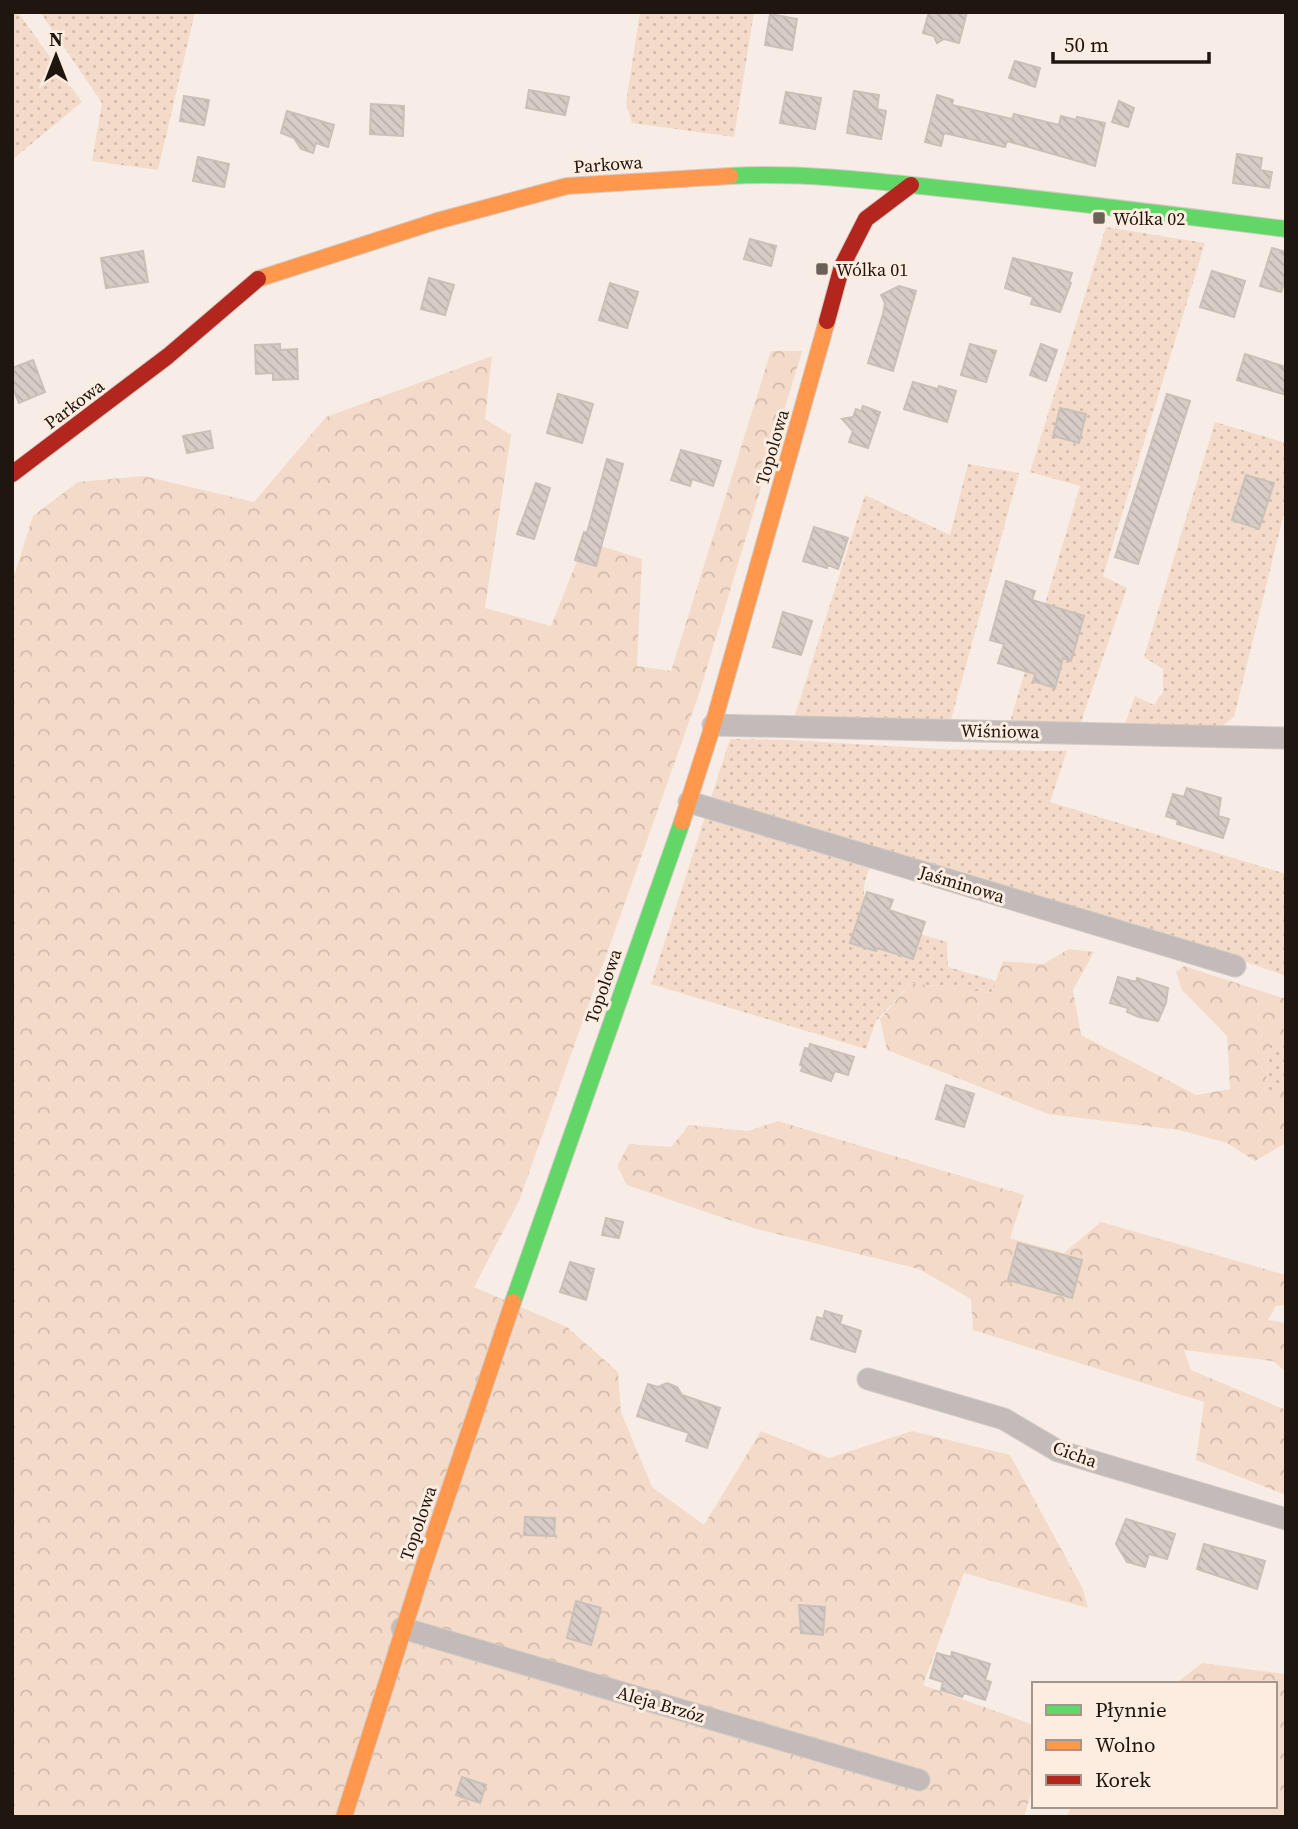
<svg xmlns="http://www.w3.org/2000/svg" width="1298" height="1829" viewBox="0 0 1298 1829" font-family="'Source Serif 4',serif">
  <style>
    .grass { fill: url(#grass-dots) }
    .forest { fill: url(#forest-crowns) }
    .building { fill: url(#building-back-hatch); stroke: #cac0b9; stroke-width: 2 }
    .lines { fill: none; stroke-linecap: round; stroke-linejoin: round }
    .street-casing { stroke: #d3cbc5; stroke-width: 23 }
    .fast-casing { stroke: #d3cbc5; stroke-width: 18 }
    .slow-casing { stroke: #d3cbc5; stroke-width: 18 }
    .jam-casing { stroke: #d3cbc5; stroke-width: 18 }
    .street { stroke: #c3baba; stroke-width: 21 }
    .fast { stroke: #63d668; stroke-width: 16 }
    .slow { stroke: #ff974d; stroke-width: 16 }
    .jam { stroke: #b3261e; stroke-width: 16 }
    .poi-dot { fill: #6b615a; stroke: #fdece0; stroke-width: 2.5 }
    .labels { text-anchor: middle; dominant-baseline: central; stroke-width: 6; stroke-linejoin: round; paint-order: stroke }
    .street-label { font-size: 18px; fill: #1f160f; stroke: #fdece0 }
    .poi-label { font-size: 18px; fill: #1f160f; stroke: #fdece0; text-anchor: start }
  </style>
  <defs>
    <pattern id="grass-dots" width="8" height="8" patternUnits="userSpaceOnUse" patternTransform="scale(1.75)"><rect width="8" height="8" fill="#f4dbc9"/><path d="M2 2h.1M6 6h.1" fill="none" stroke="#d1bbab" stroke-width="1.8" stroke-linecap="round"/></pattern>
    <pattern id="forest-crowns" width="20" height="18" patternUnits="userSpaceOnUse" patternTransform="scale(1.75)"><rect width="20" height="18" fill="#f4dbc9"/><path d="M2 6a3 3 0 1 1 6 0M12 15a3 3 0 1 1 6 0" fill="none" stroke="#d1bbab"/></pattern>
    <pattern id="building-back-hatch" width="6" height="6" patternUnits="userSpaceOnUse" patternTransform="scale(1.75)"><rect width="6" height="6" fill="#d7cdc6"/><path d="M-1 5l2 2M0 0l6 6M5-1l2 2" fill="none" stroke="#b8afa9"/></pattern>
  </defs>
  <rect width="100%" height="100%" fill="#f7ede6"/>
  <g class="grass">
    <polygon points="12,12 18,12 82,102 12,160"/>
    <polygon points="40,12 195,12 158,170 92,161 102,103"/>
    <polygon points="640,12 754,12 734,137 632,123 626,103"/>
    <polygon points="1106,227 1205,243 1103,576 1127,588 1080,725 1009,725 1080,486 1030,472"/>
    <polygon points="1215,422 1286,443 1286,505 1234,717 1219,729 1124,727 1135,696 1154,705 1163,692 1163,669 1144,657"/>
    <polygon points="968,464 1019,473 950,723 794,718 865,495 950,535"/>
    <path d="M730 739 787 740 939 749 1067 751 1050 802 1286 874V976L1161 932 878 852C863 881 858 890 873 920L947 942 948 967 996 981 991 993 911 983 876 1021 866 1049 651 984Z"/>
    <polygon points="1270,1042 1286,1045 1286,1086 1265,1094"/>
  </g>
  <g class="forest">
    <polygon points="771,351 802,351 699,694 519,1201 474,1287 567,1327 618,1372 621,1412 652,1487 704,1525 761,1431 829,1458 912,1431 1010,1455 1083,1589 1088,1608 964,1573 923,1685 1034,1725 1034,1783 1024,1817 12,1817 12,582 33,516 78,482 144,476 254,502 326,417 492,356 485,419 511,435 485,608 551,626 585,541 642,559 637,666 671,671"/>
    <polygon points="1069,949 1094,952 1073,990 1081,1035 1196,1095 1230,1089 1227,1036 1182,990 1176,972 1184,966 1286,999 1286,1045 1270,1043 1265,1093 1286,1086 1286,1143 1255,1161 1227,1143 1179,1130 1048,1114 887,1050 880,1019 911,983 991,993 1003,961 1043,964"/>
    <polygon points="778,1121 1024,1195 1010,1238 1064,1253 1101,1222 1286,1275 1286,1305 1276,1306 1268,1320 1286,1323 1286,1372 1273,1361 1184,1350 1191,1370 1286,1410 1286,1495 1196,1460 1204,1402 973,1330 971,1299 919,1269 753,1228 627,1185 617,1166 629,1144 671,1147 689,1125 748,1131"/>
    <polygon points="1202,1663 1286,1674 1286,1817 1066,1817 1072,1806 1275,1806 1275,1684 1175,1684"/>
  </g>
  <g class="building">
    <polygon points="929,12 967,12 959,43 944,39 937,43 934,36 923,33"/>
    <polygon points="770,14 797,19 792,50 765,45"/>
    <polygon points="1015,61 1040,68 1035,87 1009,78"/>
    <polygon points="529,90 569,97 565,115 526,108"/>
    <polygon points="854,91 879,95 877,109 886,111 881,139 847,133"/>
    <polygon points="786,92 821,98 815,129 780,123"/>
    <polygon points="937,95 953,100 952,105 1012,119 1014,114 1059,125 1061,116 1076,120 1077,117 1105,123 1095,166 1007,141 1005,147 944,133 941,146 925,142"/>
    <polygon points="184,96 209,100 204,125 180,121"/>
    <polygon points="1119,101 1134,108 1128,127 1112,122"/>
    <polygon points="371,104 404,106 403,136 370,134"/>
    <polygon points="287,111 334,125 328,147 316,143 313,153 301,149 294,138 281,133"/>
    <polygon points="1237,154 1262,158 1260,170 1272,172 1269,188 1233,183"/>
    <polygon points="198,157 229,164 224,187 193,181"/>
    <polygon points="750,239 776,246 771,266 744,259"/>
    <polygon points="1272,248 1286,252 1286,276 1281,292 1260,286"/>
    <polygon points="143,251 148,282 106,288 101,258"/>
    <polygon points="1013,258 1072,273 1069,282 1071,283 1060,312 1031,304 1033,297 1005,288"/>
    <polygon points="1212,271 1245,281 1234,317 1200,307"/>
    <polygon points="429,278 454,285 445,315 421,309"/>
    <polygon points="610,283 638,292 627,328 599,320"/>
    <polygon points="899,286 916,291 893,371 868,363 883,314 885,303 881,295"/>
    <polygon points="280,344 280,350 297,349 298,379 273,380 273,373 256,374 255,345"/>
    <polygon points="970,344 996,351 986,382 961,375"/>
    <polygon points="1041,344 1057,350 1046,381 1030,375"/>
    <polygon points="1245,354 1286,367 1286,395 1237,380"/>
    <polygon points="33,360 45,392 19,403 12,386 12,368"/>
    <polygon points="913,382 938,389 939,386 956,391 947,422 904,409"/>
    <polygon points="558,394 593,404 582,443 547,433"/>
    <polygon points="1167,394 1190,401 1138,564 1115,557"/>
    <polygon points="863,406 880,412 868,448 849,442 853,431 842,419 853,417 856,409 861,411"/>
    <polygon points="1060,408 1086,414 1079,443 1053,436"/>
    <polygon points="210,431 213,448 187,453 183,436"/>
    <polygon points="681,450 721,461 713,486 692,479 690,486 671,480"/>
    <polygon points="607,459 623,464 596,566 575,560 584,532 587,533"/>
    <polygon points="1246,475 1274,483 1259,529 1232,520"/>
    <polygon points="536,483 550,488 534,539 517,534"/>
    <polygon points="814,527 848,538 838,569 828,565 827,568 803,561"/>
    <polygon points="1006,581 1035,591 1032,600 1084,616 1071,661 1063,658 1055,688 1033,681 1035,674 998,663 1004,644 990,640"/>
    <polygon points="783,612 812,621 801,655 773,647"/>
    <polygon points="1187,788 1221,798 1218,816 1229,819 1223,838 1177,824 1178,820 1166,816 1173,794 1184,797"/>
    <polygon points="867,892 893,900 889,910 925,922 913,959 877,948 876,951 850,943"/>
    <polygon points="1118,977 1136,982 1137,978 1168,988 1166,1003 1158,1021 1139,1017 1127,1012 1128,1008 1110,1003"/>
    <polygon points="810,1044 854,1057 848,1075 835,1071 831,1081 801,1071 803,1066 800,1065 805,1048 809,1049"/>
    <polygon points="946,1085 974,1094 964,1127 936,1119"/>
    <polygon points="606,1218 623,1222 619,1238 602,1235"/>
    <polygon points="1018,1243 1082,1260 1072,1298 1008,1280"/>
    <polygon points="570,1262 594,1269 586,1300 560,1292"/>
    <polygon points="825,1311 842,1316 840,1324 861,1331 855,1352 811,1339 817,1317 823,1319"/>
    <polygon points="667,1383 677,1387 682,1395 720,1408 707,1448 686,1441 689,1433 637,1416 648,1384 658,1387"/>
    <polygon points="525,1517 555,1518 554,1536 524,1535"/>
    <polygon points="1126,1519 1175,1534 1167,1559 1149,1554 1145,1567 1127,1562 1116,1544"/>
    <polygon points="1204,1544 1265,1561 1257,1589 1197,1569"/>
    <polygon points="576,1601 601,1608 591,1645 567,1638"/>
    <polygon points="799,1605 825,1607 823,1635 801,1633"/>
    <polygon points="952,1652 990,1664 985,1680 991,1682 985,1700 964,1693 962,1697 941,1690 943,1682 930,1678 937,1653 951,1657"/>
    <polygon points="462,1777 486,1785 480,1803 456,1795"/>
  </g>
  <g class="lines">
    <defs>
      <g id="street">
        <polyline points="713,725 1286,738"/>
        <polyline points="689,802 1235,966"/>
        <polyline points="868,1379 1004,1419 1058,1451 1286,1519"/>
        <polyline points="402,1628 919,1780"/>
      </g>
      <g id="fast">
        <path d="M730 176C806 172 883 182 958 190 1068 202 1177 215 1286 229"/>
        <polyline points="513,1302 682,822"/>
      </g>
      <g id="slow">
        <polyline points="258,279 437,221 567,186 730,176"/>
        <polyline points="682,822 713,725 827,321"/>
        <polyline points="344,1817 425,1562 513,1302"/>
      </g>
      <g id="jam">
        <polyline points="827,321 842,266 866,219 911,185"/>
        <polyline points="12,474 168,356 258,279"/>
      </g>
    </defs>
    <use href="#street" class="street-casing"/>
    <use href="#fast" class="fast-casing"/>
    <use href="#slow" class="slow-casing"/>
    <use href="#jam" class="jam-casing"/>
    <use href="#street" class="street"/>
    <use href="#fast" class="fast"/>
    <use href="#slow" class="slow"/>
    <use href="#jam" class="jam"/>
  </g>
  <g class="poi-dot">
    <rect x="1092" y="211" width="14" height="14" rx="3.5"/>
    <rect x="815" y="262" width="14" height="14" rx="3.5"/>
  </g>
  <g class="labels">
    <g class="street-label">
      <text transform="translate(608 164) rotate(-4)">Parkowa</text>
      <text transform="translate(74 404) rotate(-37)">Parkowa</text>
      <text transform="translate(772 447) rotate(-74)">Topolowa</text>
      <text transform="translate(1000 731) rotate(1)">Wiśniowa</text>
      <text transform="translate(962 884) rotate(17)">Jaśminowa</text>
      <text transform="translate(603 986) rotate(-71)">Topolowa</text>
      <text transform="translate(1075 1454) rotate(20)">Cicha</text>
      <text transform="translate(418 1523) rotate(-71)">Topolowa</text>
      <text transform="translate(661 1704) rotate(16)">Aleja Brzóz</text>
    </g>
    <g class="poi-label">
      <text x="1113" y="218">Wólka 02</text>
      <text x="836" y="269">Wólka 01</text>
    </g>
  </g>
  <rect width="1298" height="1829" fill="none" stroke="#1f160f" stroke-width="28"/>
  <rect x="1032" y="1682" width="245" height="126" fill="#fdece0" stroke="#a4968c" stroke-width="2"/>
  <rect x="1046" y="1705" width="35" height="10" fill="#63d668" stroke="#a4968c" stroke-width="2"/>
  <text x="1095" y="1717" font-size="21" fill="#1f160f">Płynnie</text>
  <rect x="1046" y="1740" width="35" height="10" fill="#ff974d" stroke="#a4968c" stroke-width="2"/>
  <text x="1095" y="1752" font-size="21" fill="#1f160f">Wolno</text>
  <rect x="1046" y="1775" width="35" height="10" fill="#b3261e" stroke="#a4968c" stroke-width="2"/>
  <text x="1095" y="1787" font-size="21" fill="#1f160f">Korek</text>
  <g transform="translate(56 56)" stroke="#fdece0" stroke-width="5" paint-order="stroke">
  <path d="M0-5L12 26L0 18L-12 26Z" fill="#1f160f"/>
  <text y="-10" font-size="19" font-weight="bold" text-anchor="middle" fill="#1f160f">N</text>
  </g>
  <path d="M1053 52v10h156v-10" fill="none" stroke="#1f160f" stroke-width="3.5"/>
  <text x="1064" y="52" font-size="21" fill="#1f160f" stroke="#fdece0" stroke-width="5" paint-order="stroke">50 m</text>
</svg>
